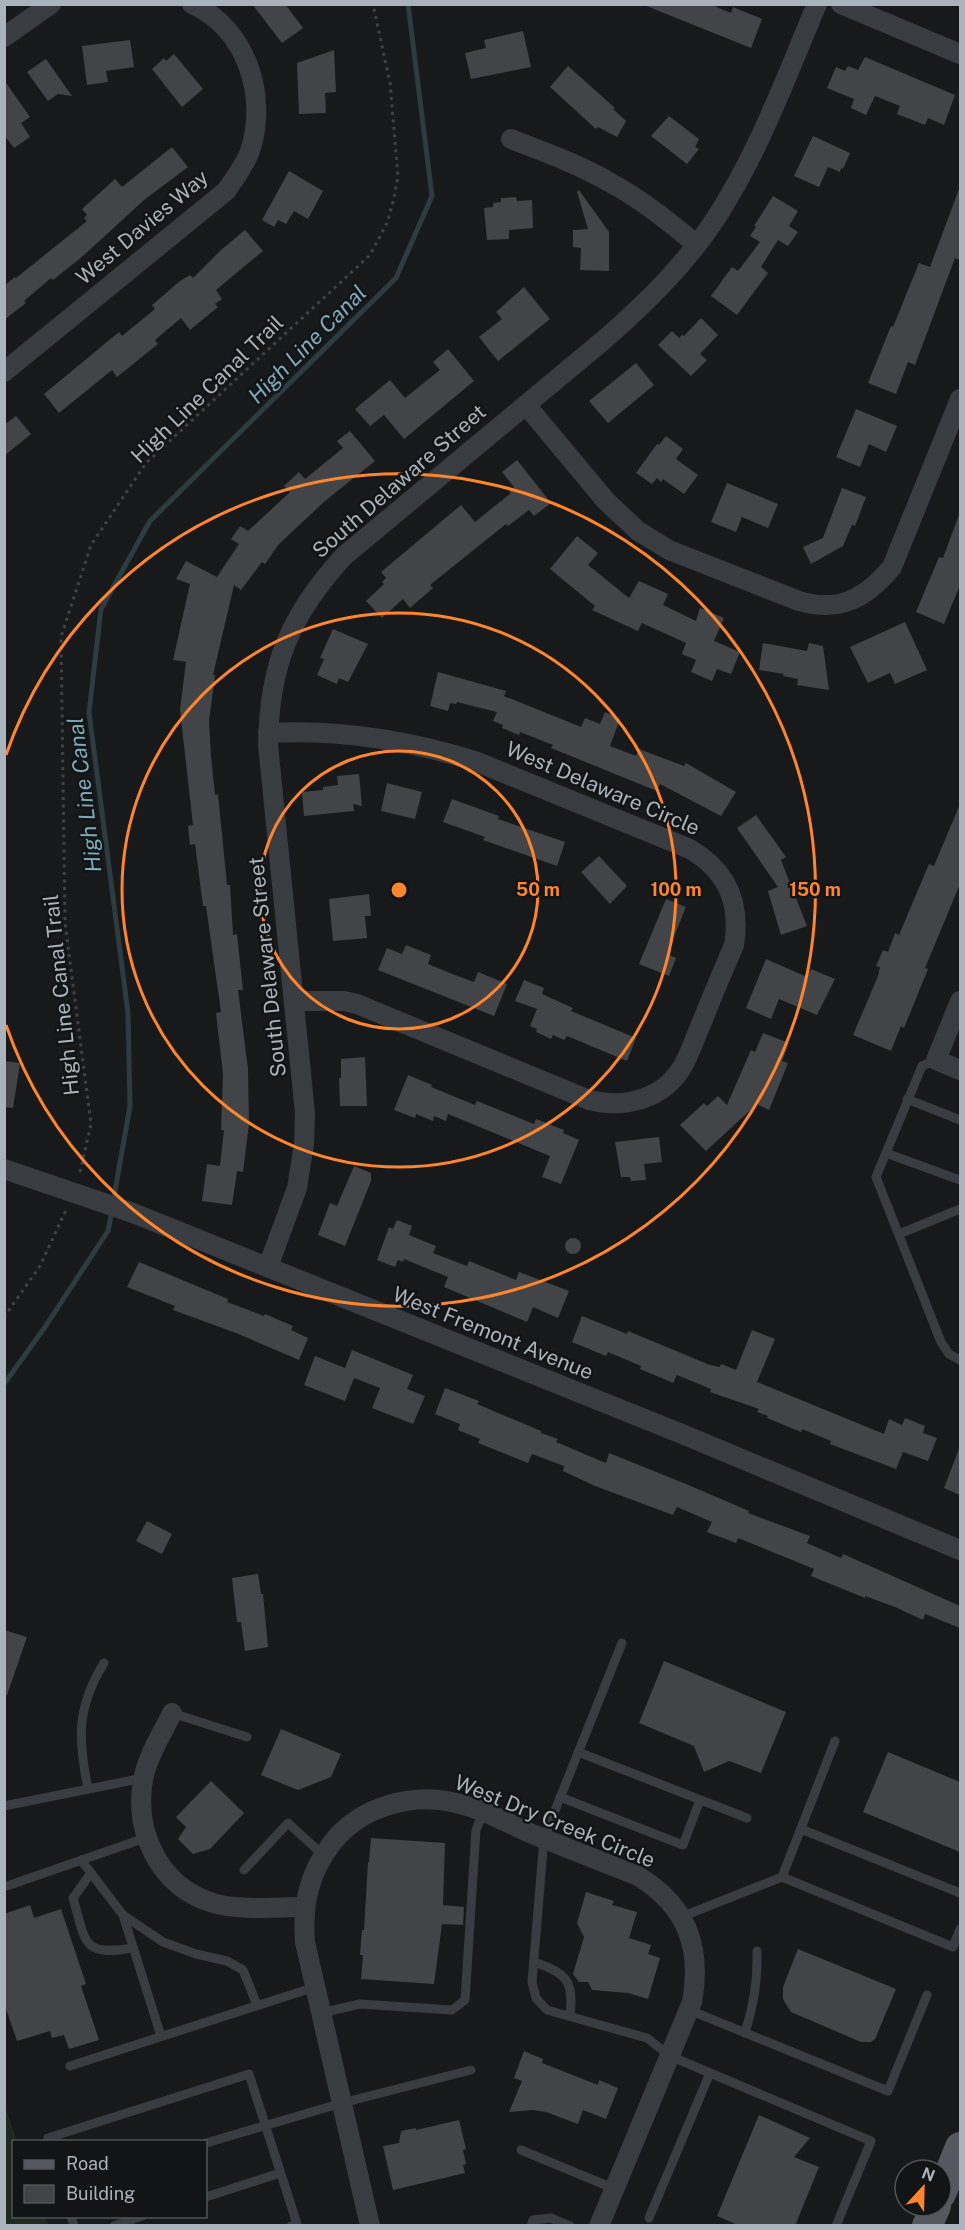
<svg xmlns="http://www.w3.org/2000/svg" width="965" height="2230" viewBox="0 0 965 2230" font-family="'Public Sans',sans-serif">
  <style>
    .green { fill: #202920 }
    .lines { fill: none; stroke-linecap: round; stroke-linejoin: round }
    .stream { stroke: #2d3c40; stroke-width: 5 }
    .building { fill: #424448 }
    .path { stroke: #3f4347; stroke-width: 3; stroke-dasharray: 3 4.5; stroke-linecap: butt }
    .lane { stroke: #393c40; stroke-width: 9 }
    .street { stroke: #393c40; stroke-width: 20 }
    .primary { stroke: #55595f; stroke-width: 30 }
    .ring { fill: none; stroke: #ff862c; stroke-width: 3 }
    .labels { text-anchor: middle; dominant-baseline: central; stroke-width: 5; stroke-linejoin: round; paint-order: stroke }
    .street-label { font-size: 21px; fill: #aab3bb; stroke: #131416 }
    .water-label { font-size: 22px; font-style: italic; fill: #7eabb9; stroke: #131416 }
    .centre { fill: #ff862c; stroke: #131416; stroke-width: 3 }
    .ring-label { font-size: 18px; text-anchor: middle; font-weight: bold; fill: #ff862c; stroke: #131416; stroke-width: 5; stroke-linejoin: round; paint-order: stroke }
  </style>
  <rect width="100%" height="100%" fill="#18191b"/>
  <polygon class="green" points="5,2107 17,2141 14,2142 14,2216 45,2217 48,2225 5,2225"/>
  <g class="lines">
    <g class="stream">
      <polyline points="113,1202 130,1106 128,1013 89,712 101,609 150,521 396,278 432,196 408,4"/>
      <polyline points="4,1384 45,1327 108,1231 112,1211"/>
    </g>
  </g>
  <g class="building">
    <polygon points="252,4 285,4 303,28 282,43"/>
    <polygon points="709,4 731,13 733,7 762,19 751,48 644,5"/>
    <polygon points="523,31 531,67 471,79 465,53 486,48 484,40"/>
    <polygon points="130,40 134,67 106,71 108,82 87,85 82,46"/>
    <polygon points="334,50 336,92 325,93 326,113 299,114 297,63"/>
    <polygon points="174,54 203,89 182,107 152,69 164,58 166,61"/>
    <polygon points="865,57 955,95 944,125 928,118 925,125 897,114 900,106 875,96 866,115 851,108 854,99 827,88 836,67 845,71 848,66 858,70"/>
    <polygon points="46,59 72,96 58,94 48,101 27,72"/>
    <polygon points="568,66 615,108 613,109 626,121 617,137 598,127 596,129 550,87"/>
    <polygon points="4,80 30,117 21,123 30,137 14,148 4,135"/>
    <polygon points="669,116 699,139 695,147 699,149 687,164 651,136"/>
    <polygon points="813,136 850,153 843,169 841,168 840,172 828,167 819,187 794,176"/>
    <polygon points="172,147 188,167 144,200 83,256 53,280 51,278 24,301 26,303 4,320 4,286 15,277 16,278 87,221 84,218 87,215 82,209 115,179 122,187"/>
    <polygon points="289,171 323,191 308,219 294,211 286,224 278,220 274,227 262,220"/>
    <polygon points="959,189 960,190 960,260 955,258 915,365 908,362 896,394 868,383 891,326 893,327 919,263 930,267"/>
    <polygon points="579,190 609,232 609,271 580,270 581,248 573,247 573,230 588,229 577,192"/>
    <polygon points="773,196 798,211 789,226 798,232 788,246 778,240 761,267 768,273 737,315 711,296 732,267 738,271 760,242 750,236 756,227 754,226"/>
    <polygon points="516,197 517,201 532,200 533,228 509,230 509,239 487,240 484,208 493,207 493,203 501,202 501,198"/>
    <polygon points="245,230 263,251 216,290 222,299 215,304 218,307 190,330 181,318 155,340 158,344 117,377 112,370 59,413 44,394 119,332 122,336 155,309 152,305 180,281 190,275 193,278 221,250"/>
    <polygon points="524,287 550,319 498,361 479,337 502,319 496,312"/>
    <polygon points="701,318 718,335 700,354 707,360 691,376 658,345 672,331 679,338 682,335 684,336"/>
    <polygon points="448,349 474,381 404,439 384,415 370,426 355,409 390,380 405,398 440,370 433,362"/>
    <polygon points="636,363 654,385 608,423 589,401"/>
    <polygon points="856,409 897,426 886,452 869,444 860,467 836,457"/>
    <polygon points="16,416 31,434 4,456 4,425"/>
    <polygon points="350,431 375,461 325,501 279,544 265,564 262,562 241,590 234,585 213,675 215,675 209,721 211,756 215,795 218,794 227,885 230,885 233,935 237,934 243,990 238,990 248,1069 249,1124 243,1172 237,1171 232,1205 202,1201 207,1164 220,1166 224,1130 221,1130 223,1074 216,1013 221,1012 206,906 203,906 195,844 190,845 188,826 193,825 180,710 186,662 173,660 190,584 176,579 186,561 217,577 239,544 231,539 240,526 248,531 290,492 284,486 299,472 305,479 343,448 337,441"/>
    <polygon points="666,436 683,449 676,459 698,475 684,494 663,479 661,482 657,478 652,484 636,473 657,444 659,445"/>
    <polygon points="517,460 551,503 534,516 529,510 508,526 506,524 430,585 433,588 410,608 403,599 382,618 366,601 384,584 382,582 386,578 381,572 461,505 475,522 511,493 509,491 514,487 502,472"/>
    <polygon points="727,483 778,504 768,528 742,517 736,532 711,522"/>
    <polygon points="842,488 866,497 855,526 852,525 843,546 811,564 803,547 823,538"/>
    <polygon points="959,515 960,585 944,624 916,612 939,557 943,558"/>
    <polygon points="577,536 598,553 588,565 629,598 639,581 668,594 663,605 696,621 700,608 724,618 714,641 740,652 731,674 717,669 712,681 691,672 696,660 682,654 686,643 642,623 638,631 592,610 595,606 550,569"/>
    <polygon points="905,622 927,670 895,684 890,673 868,683 850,647"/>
    <polygon points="333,629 368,644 348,682 339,678 337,684 317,675 324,659 320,658"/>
    <polygon points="763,643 807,651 809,643 823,646 829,690 797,685 798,679 783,676 784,674 759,670"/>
    <polygon points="438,672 506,691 504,696 581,727 585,718 600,724 605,712 620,719 610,746 636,756 639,749 684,766 686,763 736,792 721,816 660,784 657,791 551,748 553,745 520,732 519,735 502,728 503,725 493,721 497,712 457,702 456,704 450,703 448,711 430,706"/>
    <polygon points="359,774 362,806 353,804 354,811 304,816 302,792 323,790 323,787 338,785 337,776"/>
    <polygon points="387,783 422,792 415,819 381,811"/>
    <polygon points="452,799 499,816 498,819 565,842 557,866 483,840 485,837 443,822"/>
    <polygon points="960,804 960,884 925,968 928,969 904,1028 901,1026 891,1051 853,1035 878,976 880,967 876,966 883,950 888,952 895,933 899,935 929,864 934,866"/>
    <polygon points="756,815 786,857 781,860 807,926 781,935 768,891 778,887 737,828"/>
    <polygon points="599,856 627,886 610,904 581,872"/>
    <polygon points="369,894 371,916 365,916 367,938 333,941 329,899"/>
    <polygon points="666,899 686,907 667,954 676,958 669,976 639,964"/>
    <polygon points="406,945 431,955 428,964 455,975 474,982 478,972 507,984 494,1016 378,970 387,948 402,954"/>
    <polygon points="766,959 807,977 811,969 835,979 817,1015 779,999 771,1019 746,1008"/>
    <polygon points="524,980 544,988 542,994 573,1008 571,1011 636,1038 627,1061 567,1036 564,1040 553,1035 551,1039 536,1032 537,1029 530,1026 537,1009 515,1001"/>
    <polygon points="763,1033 789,1043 782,1061 788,1063 769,1110 757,1104 706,1151 680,1125 704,1103 707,1106 718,1096 727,1105 751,1050 755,1052"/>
    <polygon points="365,1057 367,1106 340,1106 339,1078 341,1078 341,1059"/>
    <polygon points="4,1061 20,1063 13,1108 4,1107"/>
    <polygon points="408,1075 432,1085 431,1087 475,1105 477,1101 534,1124 536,1119 564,1130 563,1133 579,1140 561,1184 542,1177 550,1156 448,1114 446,1121 434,1116 433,1121 416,1114 415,1118 394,1110"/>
    <polygon points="659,1137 662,1162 644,1164 646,1180 631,1181 630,1177 621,1177 615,1142"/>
    <polygon points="354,1166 371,1173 371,1181 345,1246 318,1235 330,1203 337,1206"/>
    <polygon points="397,1220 412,1226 409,1235 436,1246 433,1253 467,1266 469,1261 516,1280 519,1272 530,1276 569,1291 558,1318 533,1307 527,1322 444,1287 448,1277 404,1259 403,1262 398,1260 395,1267 377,1260 389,1227 393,1229"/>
    <circle cx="573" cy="1246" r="8"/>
    <polygon points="139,1262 228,1299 227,1302 264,1316 265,1314 293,1326 291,1330 308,1338 299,1360 236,1333 173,1310 175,1306 127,1287"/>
    <polygon points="582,1316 627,1334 628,1331 710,1365 720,1367 721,1364 736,1370 752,1330 775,1339 757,1382 884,1434 889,1419 902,1425 905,1418 925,1426 923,1433 937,1438 928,1461 903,1452 896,1469 830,1444 831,1441 802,1429 801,1432 767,1418 768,1416 757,1412 759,1409 710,1392 711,1389 677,1375 673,1383 640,1369 641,1366 608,1352 606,1356 572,1342"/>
    <polygon points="352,1350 413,1375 407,1389 425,1396 413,1424 372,1408 380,1388 354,1378 345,1401 304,1385 315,1356 345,1368"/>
    <polygon points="445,1388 479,1401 477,1404 541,1431 541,1433 558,1439 556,1442 606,1463 609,1453 686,1484 749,1511 748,1513 810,1536 807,1543 841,1558 843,1554 960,1606 960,1628 925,1614 923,1620 895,1607 865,1596 865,1598 811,1576 814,1569 738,1538 736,1543 707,1532 712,1522 677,1507 673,1515 595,1486 563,1471 564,1466 532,1454 528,1463 478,1443 480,1439 458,1430 460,1424 435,1414"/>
    <polygon points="959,1449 960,1449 960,1495 944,1488"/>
    <polygon points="147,1521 172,1534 162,1554 136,1541"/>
    <polygon points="258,1574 261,1594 263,1594 268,1647 245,1651 241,1622 237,1622 232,1578"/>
    <polygon points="4,1630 27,1637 7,1695 4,1695"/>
    <polygon points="664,1661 786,1712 761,1773 729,1761 704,1772 694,1746 639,1723"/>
    <polygon points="281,1729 341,1754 331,1777 298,1790 261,1775"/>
    <polygon points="888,1752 960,1782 960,1852 863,1812"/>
    <polygon points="211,1781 244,1813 210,1849 193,1854 178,1839 186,1827 176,1817"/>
    <polygon points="371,1838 445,1843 443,1905 464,1907 463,1925 442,1924 434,1984 361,1979 363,1955 360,1955 362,1930 364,1930 368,1862 369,1862"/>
    <polygon points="586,1892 614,1901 612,1905 637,1912 629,1938 651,1945 648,1954 660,1958 648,1999 628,1993 592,1990 588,1982 579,1982 573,1974 584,1937 577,1923"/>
    <polygon points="30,1905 34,1918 61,1909 86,1984 81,1986 99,2040 69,2049 64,2035 52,2038 50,2031 17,2041 4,2003 4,1914"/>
    <polygon points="798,1949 896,1989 875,2039 871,2042 861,2042 791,2012 783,1999 783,1987"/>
    <polygon points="524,2051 543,2059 542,2063 598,2085 599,2080 618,2088 606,2119 583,2110 578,2124 546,2112 533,2110 509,2112 522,2081 514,2078"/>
    <polygon points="759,2115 810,2138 794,2157 819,2167 795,2226 740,2226 717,2216"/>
    <polygon points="459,2120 466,2149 463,2150 466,2164 463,2165 465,2173 393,2190 383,2146 399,2143 401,2131 416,2128 416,2130"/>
  </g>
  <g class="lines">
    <g class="path">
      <polyline points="80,1172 91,1124 65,923 61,637 91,545 146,463 370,255 387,223 393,202 398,177 390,83 373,4"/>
      <polyline points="4,1317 40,1266 66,1210"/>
    </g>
    <g class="lane">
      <polyline points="936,1060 922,1066 876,1177 941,1342 949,1354 960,1360"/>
      <polyline points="907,1099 960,1120"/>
      <polyline points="886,1153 960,1180"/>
      <polyline points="899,1234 960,1209"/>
      <polyline points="622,1643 544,1838 532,1982 536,1998 547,2010 647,2038 670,2056 871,2141 836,2226"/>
      <polyline points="172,1713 247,1737"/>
      <polyline points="578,1752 747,1818"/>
      <path d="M88 1789C78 1739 76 1708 104 1663"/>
      <polyline points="560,1797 683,1845 700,1800"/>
      <polyline points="4,1806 143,1778"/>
      <polyline points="801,1829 960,1893"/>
      <polyline points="81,1860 123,1915 161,2036"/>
      <polyline points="244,1870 288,1823 323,1855"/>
      <path d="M91 1873 73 1898C86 1942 81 1957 133 1948"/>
      <polyline points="782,1877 953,1947 960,1929"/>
      <polyline points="7,1886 145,1838"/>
      <polyline points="123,1915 163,1942 196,1954 227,1961 243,1970 257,2005"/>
      <polyline points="681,1917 782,1877 835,1741"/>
      <path d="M534 1962C567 1973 574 1981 570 2016"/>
      <polyline points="689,2010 888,2091 927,1995"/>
      <polyline points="321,2013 360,2004 452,2010 465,2000 476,1830 483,1813"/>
      <path d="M745 2033C754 2005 758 1980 757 1951"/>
      <polyline points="70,2066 315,1987"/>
      <polyline points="49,2142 48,2138 249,2074 297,2224 291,2226"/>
      <polyline points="206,2143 342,2103 471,2070"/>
      <polyline points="521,2150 615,2189"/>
      <polyline points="206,2197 280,2173"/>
      <polyline points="71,2216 74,2226"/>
      <polyline points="649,2218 710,2073"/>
      <polyline points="114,2226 142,2216"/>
      <polyline points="531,2226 533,2220 551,2218 570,2226"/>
    </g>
    <g class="street">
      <polyline points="841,4 960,54"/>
      <polyline points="4,37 51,4"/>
      <path d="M511 139C544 152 578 164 609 182 641 199 668 221 696 244"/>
      <path d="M4 372 226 191C235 178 245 165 250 151 268 97 247 28 192 4"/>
      <path d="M526 405 606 501 638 531 669 550 799 601C840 613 866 598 892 567L960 399"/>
      <path d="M268 733C339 729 407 740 475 761L690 849C727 871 741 902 734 945 723 971 712 996 702 1022 696 1035 691 1051 684 1064 665 1099 625 1109 589 1100L357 1004 344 1001H295"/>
      <polyline points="960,1001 936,1060 960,1070"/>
      <polyline points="4,1169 133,1213 682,1434 960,1550"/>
      <path d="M268 1267 297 1188 304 1144 305 1113 268 745C269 665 290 615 344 556L605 339C646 303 686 264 716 218 759 152 786 77 817 4"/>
      <path d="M172 1713C162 1734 147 1757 143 1780 134 1833 160 1887 213 1903 241 1911 275 1907 304 1907"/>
      <path d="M370 2226 305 1942C302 1904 309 1873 332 1843 360 1807 411 1792 456 1803 482 1809 508 1823 532 1834 567 1848 603 1862 638 1876 687 1906 702 1947 692 2002L599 2226"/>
    </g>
    <g class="primary">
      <polyline points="941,2194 960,2147"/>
      <polyline points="927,2226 936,2206"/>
    </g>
  </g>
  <g class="ring">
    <circle cx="399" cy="890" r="139"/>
    <circle cx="399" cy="890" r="277"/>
    <path d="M6 755A416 416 0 1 1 6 1025"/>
  </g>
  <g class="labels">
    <g class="street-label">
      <text transform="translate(142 227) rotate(-40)">West Davies Way</text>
      <text transform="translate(207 389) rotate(-44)">High Line Canal Trail</text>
      <text transform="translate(399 481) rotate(-41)">South Delaware Street</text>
      <text transform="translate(603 788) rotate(23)">West Delaware Circle</text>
      <text transform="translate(267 967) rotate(-96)">South Delaware Street</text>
      <text transform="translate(61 995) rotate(-96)">High Line Canal Trail</text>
      <text transform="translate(493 1333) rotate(22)">West Fremont Avenue</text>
      <text transform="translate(555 1821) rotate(22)">West Dry Creek Circle</text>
    </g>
    <g class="water-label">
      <text transform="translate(307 344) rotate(-45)">High Line Canal</text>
      <text transform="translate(84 795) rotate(-97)">High Line Canal</text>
    </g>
  </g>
  <circle cx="399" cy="890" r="9" class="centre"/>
  <g class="ring-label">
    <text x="538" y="896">50 m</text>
    <text x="676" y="896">100 m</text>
    <text x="815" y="896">150 m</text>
  </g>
  <rect width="965" height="2230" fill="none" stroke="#aab3bb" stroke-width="12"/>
  <rect x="12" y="2140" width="195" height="78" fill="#131416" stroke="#4f5458" stroke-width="1.5"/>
  <rect x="24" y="2160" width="30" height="9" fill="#55595f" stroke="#4f5458" stroke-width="1.5"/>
  <text x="66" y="2170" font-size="18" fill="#aab3bb">Road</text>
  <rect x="24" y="2185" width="30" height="18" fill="#424448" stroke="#4f5458" stroke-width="1.5"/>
  <text x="66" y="2200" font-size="18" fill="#aab3bb">Building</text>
  <g transform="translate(923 2188) rotate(22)"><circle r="28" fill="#131416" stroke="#4f5458" stroke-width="1.5"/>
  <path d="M0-4.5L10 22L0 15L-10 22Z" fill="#ff862c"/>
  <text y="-9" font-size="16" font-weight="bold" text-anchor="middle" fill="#aab3bb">N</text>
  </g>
</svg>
